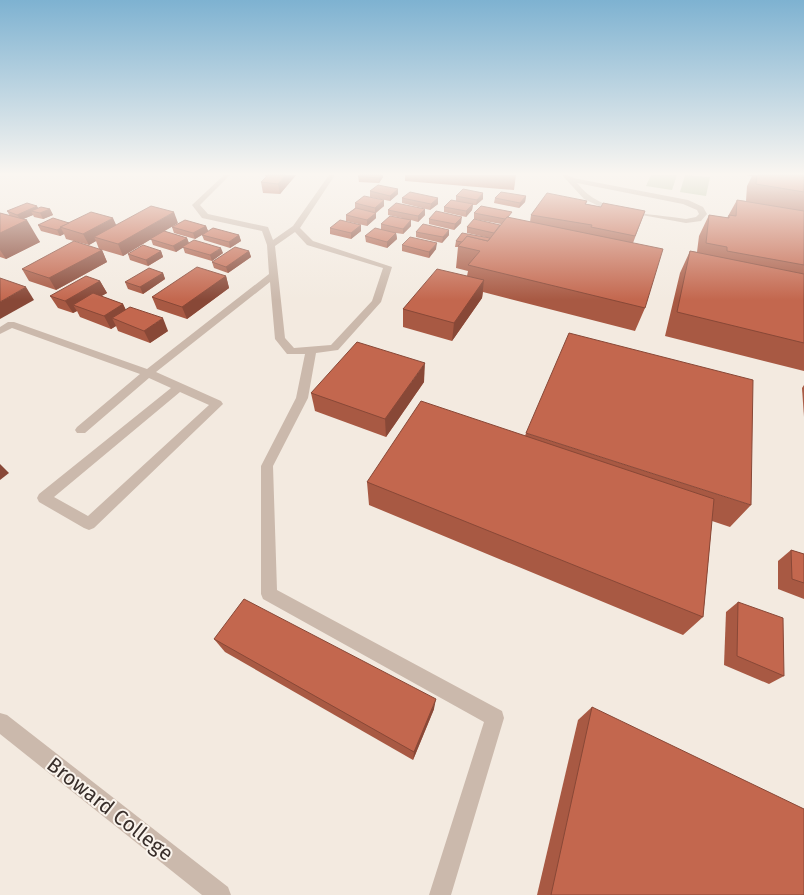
<svg xmlns="http://www.w3.org/2000/svg" width="804" height="895" viewBox="0 0 804 895" font-family="'Fira Sans',sans-serif">
  <style>
    .green { fill: #b7c2a0 }
    .lines { fill: none; stroke-linecap: round; stroke-linejoin: round }
    .lane { fill: #cbb9ac; fill-rule: evenodd }
    .street { fill: #cbb9ac; fill-rule: evenodd }
    .wall { fill: #a85943 }
    .shaded-wall { fill: #884837 }
    .building { fill: #c3674e; stroke: #884837 }
    .labels { text-anchor: middle; dominant-baseline: central; stroke-width: 4; stroke-linejoin: round; paint-order: stroke }
    .near-street-label { font-size: 21px; fill: #392f2b; stroke: #faf4ed }
  </style>
  <rect width="100%" height="100%" fill="#f3eae0"/>
  <g class="green">
    <polygon points="651,175 677,175 672,190 646,186"/>
    <polygon points="685,175 710,177 706,196 680,192"/>
  </g>
  <g class="lines">
    <g class="lane">
      <path d="M224 175H230L200 205 208 214 268 227 273 240 293 226 329 175H335L300 228 313 241 392 267 381 302 338 350 316 353 308 398 273 466 277 590 502 711 504 718 451 895H429L484 722 263 599 261 594V466L296 398 305 354H287L275 339 270 282 156 372 221 401 223 404 94 528 89 530 84 528 39 502 37 498 39 494 171 388 149 378 85 433H77L75 430 77 427 140 374 12 328 0 334V327L8 322H14L147 369 269 274 267 245 262 231 202 218 192 205ZM295 232 307 245 383 268 372 301 331 345 294 348 285 338 275 246ZM180 392 209 405 88 516 54 497Z"/>
      <path d="M562 175H568L573 178 688 200 703 207 707 214 701 221 686 223 603 208 584 199ZM577 183 683 204 697 210 699 214 696 217 686 219C650 213 601 215 577 183Z"/>
    </g>
    <polygon class="street" points="0,713 7,715 228,887 231,895 202,895 0,734"/>
  </g>
  <g class="wall">
    <polygon points="265,175 296,175 280,194 263,193 261,182 266,177"/>
    <polygon points="360,175 383,175 383,177 379,183 359,182 358,176"/>
    <polygon points="405,175 516,175 514,190 405,181"/>
    <polygon points="746,175 804,175 804,371 665,336 680,273 690,251 697,252 699,236 709,215 727,218 737,200 746,201 747,186 752,176"/>
    <polygon points="398,189 398,194 390,201 370,197 370,191"/>
    <polygon points="456,196 483,199 476,205 473,205 472,210 466,217 444,212 444,207 456,201"/>
    <polygon points="526,196 525,202 519,208 494,203 495,198"/>
    <polygon points="402,198 438,198 438,204 430,210 402,203"/>
    <polygon points="384,200 384,206 376,213 376,218 367,226 346,221 346,215 355,208 355,203"/>
    <polygon points="587,201 586,204 601,207 645,211 633,243 645,308 635,331 483,292 482,298 452,341 403,327 403,309 467,276 468,271 456,268 458,247 455,247 456,241 490,238 467,233 467,227 500,225 501,224 474,219 474,213 511,218 530,222 531,215"/>
    <polygon points="38,208 50,209 53,215 43,219 34,217 33,215 23,219 40,242 6,259 0,257 0,213 10,216 7,211"/>
    <polygon points="388,210 425,215 418,222 411,220 411,226 403,234 396,233 397,239 387,248 366,242 365,236 381,229 381,224 402,218 388,215"/>
    <polygon points="429,219 461,223 454,230 429,224"/>
    <polygon points="69,223 117,225 178,223 164,231 187,238 189,243 223,253 212,261 185,253 183,247 176,252 153,245 151,239 123,256 99,249 96,241 89,245 66,239 64,234 60,236 41,231 38,225"/>
    <polygon points="361,225 361,231 351,239 330,234 330,228"/>
    <polygon points="206,226 208,231 239,235 241,241 230,248 204,240 202,235 195,239 174,233 172,227"/>
    <polygon points="416,232 449,235 442,243 416,237"/>
    <polygon points="402,245 436,249 429,258 402,251"/>
    <polygon points="102,250 107,262 56,290 29,281 22,269"/>
    <polygon points="161,251 163,257 148,266 130,260 128,254"/>
    <polygon points="249,251 251,257 228,273 214,268 212,262"/>
    <polygon points="163,273 165,279 143,294 128,289 125,282"/>
    <polygon points="226,276 229,288 187,319 157,309 152,297"/>
    <polygon points="100,281 107,293 101,296 123,304 126,310 168,331 150,343 118,331 116,326 111,329 80,317 77,311 73,313 58,308 50,296"/>
    <polygon points="424,382 386,437 315,411 311,393"/>
    <polygon points="804,385 804,417 802,388"/>
    <polygon points="526,433 751,505 730,527 712,521 703,617 683,635 369,505 367,482 525,436"/>
    <polygon points="791,550 804,554 804,599 778,589 778,561"/>
    <polygon points="738,602 784,676 769,684 724,665 726,612"/>
    <polygon points="214,639 434,709 413,760 225,652"/>
    <polygon points="592,707 804,895 537,895 578,720"/>
  </g>
  <g class="shaded-wall">
    <polygon points="286,175 296,175 280,194 278,184"/>
    <polygon points="381,175 383,175 383,177 379,183 379,178"/>
    <polygon points="398,189 398,194 390,201 390,196"/>
    <polygon points="483,193 483,199 476,205 477,200"/>
    <polygon points="526,196 525,202 519,208 520,203"/>
    <polygon points="438,198 438,204 430,210 431,204"/>
    <polygon points="384,200 384,206 375,213 375,208"/>
    <polygon points="473,204 472,210 466,217 466,211"/>
    <polygon points="37,206 40,211 31,211 33,215 21,220 17,215"/>
    <polygon points="50,209 53,215 43,219 40,213"/>
    <polygon points="425,209 425,215 418,222 418,216"/>
    <polygon points="174,212 178,223 123,256 118,244"/>
    <polygon points="376,213 376,218 367,226 367,220"/>
    <polygon points="462,217 461,223 454,230 455,224"/>
    <polygon points="113,218 118,229 94,237 96,241 89,245 83,234"/>
    <polygon points="27,220 40,242 6,259 0,250 0,233"/>
    <polygon points="411,220 411,226 403,234 403,229"/>
    <polygon points="361,225 361,231 351,239 351,233"/>
    <polygon points="206,226 208,231 195,239 193,233"/>
    <polygon points="61,228 64,234 60,236 57,230"/>
    <polygon points="449,230 449,235 442,243 443,237"/>
    <polygon points="396,233 397,239 387,248 387,242"/>
    <polygon points="239,235 241,241 230,248 229,242"/>
    <polygon points="187,238 189,244 176,252 173,246"/>
    <polygon points="437,243 436,249 429,258 429,252"/>
    <polygon points="221,248 223,253 212,261 210,255"/>
    <polygon points="102,250 107,262 56,290 49,278"/>
    <polygon points="161,251 163,257 148,266 146,260"/>
    <polygon points="249,251 251,257 228,273 226,267"/>
    <polygon points="163,273 165,279 143,294 140,287"/>
    <polygon points="226,276 229,288 187,319 182,307"/>
    <polygon points="484,280 482,298 452,341 454,323"/>
    <polygon points="100,281 107,293 81,308 73,305 77,311 73,313 65,301"/>
    <polygon points="26,287 34,300 0,319 0,302"/>
    <polygon points="123,304 129,317 112,318 116,326 111,329 104,316"/>
    <polygon points="163,318 168,331 150,343 144,331"/>
    <polygon points="425,363 424,382 386,437 385,419"/>
    <polygon points="0,464 9,473 0,480"/>
    <polygon points="436,699 434,709 413,760 414,752"/>
  </g>
  <g class="building">
    <polygon points="268,175 286,175 278,184 261,182"/>
    <polygon points="360,175 381,175 379,178 358,176"/>
    <polygon points="757,175 804,175 804,192 756,184"/>
    <polygon points="378,185 398,189 390,196 370,191"/>
    <polygon points="463,189 483,193 477,200 456,196"/>
    <polygon points="410,192 438,198 431,204 402,198"/>
    <polygon points="501,192 526,196 520,203 495,198"/>
    <polygon points="547,193 587,201 585,204 601,207 603,203 645,211 635,236 591,227 592,225 531,215"/>
    <polygon points="364,196 384,200 375,208 355,203"/>
    <polygon points="451,200 473,204 466,211 444,207"/>
    <polygon points="737,200 804,211 804,265 727,251 727,247 706,243 709,215 729,218 729,215 736,216"/>
    <polygon points="27,203 37,206 17,215 7,211"/>
    <polygon points="396,203 425,209 418,216 388,210"/>
    <polygon points="151,206 174,212 118,244 94,237"/>
    <polygon points="481,206 512,212 508,217 507,217 505,219 474,213"/>
    <polygon points="41,207 50,209 40,213 31,211"/>
    <polygon points="356,208 376,213 367,220 346,215"/>
    <polygon points="436,211 462,217 455,224 429,219"/>
    <polygon points="91,212 113,218 83,234 60,227"/>
    <polygon points="0,213 27,220 0,233"/>
    <polygon points="390,216 411,220 403,229 381,224"/>
    <polygon points="507,217 663,249 645,308 468,265 480,251 458,246 467,236 488,241"/>
    <polygon points="53,218 69,223 60,227 61,228 57,230 38,225"/>
    <polygon points="474,219 500,225 494,233 467,227"/>
    <polygon points="185,220 206,226 193,233 172,227"/>
    <polygon points="340,220 361,225 351,233 330,228"/>
    <polygon points="423,224 449,230 443,237 416,232"/>
    <polygon points="213,228 239,235 229,242 202,235"/>
    <polygon points="375,228 396,233 387,242 365,236"/>
    <polygon points="164,231 187,238 173,246 150,239"/>
    <polygon points="462,233 490,238 488,241 467,236 462,242 456,241"/>
    <polygon points="410,237 437,243 429,252 402,245"/>
    <polygon points="194,240 221,248 210,255 182,247"/>
    <polygon points="74,241 102,250 49,278 22,269"/>
    <polygon points="143,245 161,251 146,260 128,254"/>
    <polygon points="235,247 249,251 226,267 212,262"/>
    <polygon points="690,251 804,274 804,343 677,312"/>
    <polygon points="197,267 226,276 182,307 152,297"/>
    <polygon points="149,268 163,273 140,287 125,282"/>
    <polygon points="437,269 484,280 454,323 403,309"/>
    <polygon points="86,276 100,281 65,301 50,296"/>
    <polygon points="0,278 26,287 0,302"/>
    <polygon points="93,293 123,304 104,316 73,305"/>
    <polygon points="130,307 163,318 144,331 112,318"/>
    <polygon points="569,333 753,380 751,505 526,433"/>
    <polygon points="357,342 425,363 385,419 311,393"/>
    <polygon points="421,401 714,499 703,617 367,482"/>
    <polygon points="791,550 804,554 804,583 792,579"/>
    <polygon points="244,599 436,699 414,752 214,639"/>
    <polygon points="738,602 783,618 784,676 737,656"/>
    <polygon points="592,707 804,809 804,895 551,895"/>
  </g>
  <linearGradient id="sky" x2="0" y2="1"><stop stop-color="#7eb2d1"/><stop offset="0.58" stop-color="#faf6f1"/><stop offset="1" stop-color="#faf6f1" stop-opacity="0"/></linearGradient>
  <rect width="804" height="300" fill="url(#sky)"/>
  <g class="labels">
    <g class="near-street-label">
      <text transform="translate(110 809) rotate(38)">Broward College</text>
    </g>
  </g>
</svg>
